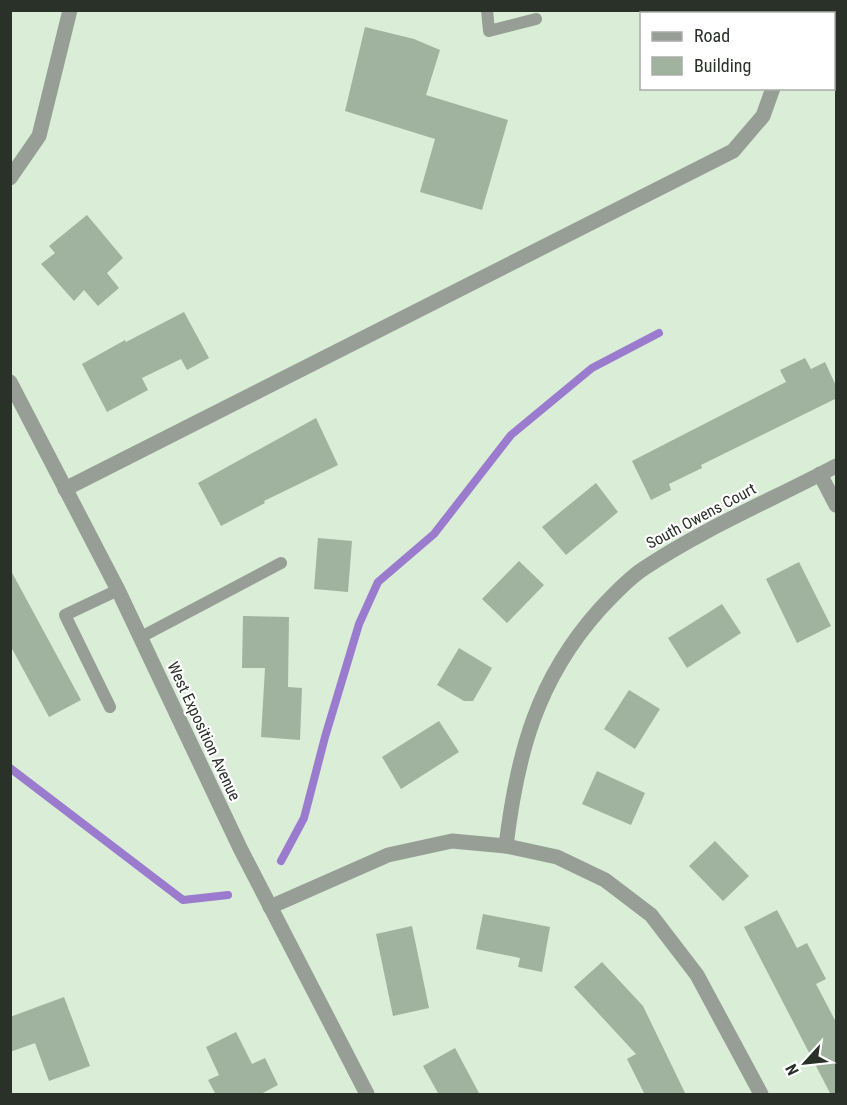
<svg xmlns="http://www.w3.org/2000/svg" width="847" height="1105" viewBox="0 0 847 1105" font-family="'Roboto Condensed',sans-serif">
  <style>
    .lines { fill: none; stroke-linecap: round; stroke-linejoin: round }
    .stream { stroke: #9a7bce; stroke-width: 8 }
    .building { fill: #a0b39e }
    .service { stroke: #969e95; stroke-width: 12 }
    .minor { stroke: #969e95; stroke-width: 15 }
    .labels { text-anchor: middle; dominant-baseline: central; stroke-width: 4.5; stroke-linejoin: round; paint-order: stroke }
    .street-label { font-size: 16px; fill: #293128; stroke: #fff }
  </style>
  <rect width="100%" height="100%" fill="#d9edd7"/>
  <g class="lines">
    <g class="stream">
      <polyline points="10,768 183,900 228,895"/>
      <polyline points="281,861 304,818 325,737 359,624 378,582 434,534 511,435 592,368 659,333"/>
    </g>
  </g>
  <g class="building">
    <polygon points="365,27 414,39 440,50 426,95 508,120 482,210 420,192 435,139 345,111"/>
    <polygon points="87,215 123,258 107,273 119,288 98,306 84,290 74,301 41,264 55,253 49,246"/>
    <polygon points="184,312 209,358 187,370 181,359 142,378 148,390 107,412 82,364 125,340 126,342"/>
    <polygon points="805,358 811,369 825,362 837,388 837,398 701,465 702,468 669,484 671,490 651,500 632,461 786,382 780,370"/>
    <polygon points="316,418 338,465 264,501 265,503 221,526 198,483"/>
    <polygon points="596,483 618,512 566,555 542,527"/>
    <polygon points="318,538 352,541 348,592 314,589"/>
    <polygon points="519,561 544,585 507,623 482,599"/>
    <polygon points="799,562 831,626 797,643 766,579"/>
    <polygon points="10,569 81,700 49,717 10,645"/>
    <polygon points="722,604 741,633 687,668 668,638"/>
    <polygon points="243,616 289,617 288,687 302,688 300,740 261,737 265,668 242,668"/>
    <polygon points="459,648 492,668 473,701 464,701 437,685"/>
    <polygon points="629,690 660,709 635,749 604,729"/>
    <polygon points="439,721 459,752 401,789 382,757"/>
    <polygon points="597,771 645,793 631,825 582,804"/>
    <polygon points="715,841 749,876 723,901 689,866"/>
    <polygon points="777,910 797,948 807,943 826,979 816,984 837,1024 837,1095 831,1095 744,927"/>
    <polygon points="483,914 550,927 542,972 518,967 520,958 476,949"/>
    <polygon points="412,926 429,1008 393,1016 376,934"/>
    <polygon points="602,962 643,1006 686,1095 645,1095 627,1059 636,1054 574,987"/>
    <polygon points="64,997 90,1066 49,1081 35,1043 10,1052 10,1017"/>
    <polygon points="236,1032 252,1064 265,1058 278,1085 259,1095 216,1095 208,1080 219,1075 206,1047"/>
    <polygon points="455,1048 480,1095 439,1095 423,1066"/>
  </g>
  <g class="lines">
    <g class="service">
      <polyline points="487,10 489,31 536,19"/>
      <polyline points="141,637 281,563"/>
      <polyline points="110,707 65,615 118,590"/>
    </g>
    <g class="minor">
      <polyline points="754,10 755,14"/>
      <polyline points="10,178 39,136 70,10"/>
      <polyline points="10,382 118,590 240,848 367,1094"/>
      <polyline points="820,474 836,505"/>
      <polyline points="65,489 733,151 763,116 773,88"/>
      <path d="M506 846C517 754 537 679 600 609 613 595 628 579 643 569 704 528 772 500 836 466"/>
      <polyline points="270,907 388,855 452,841 506,846 557,857 605,880 651,915 697,975 761,1094"/>
    </g>
  </g>
  <g class="labels">
    <g class="street-label">
      <text transform="translate(701 516) rotate(-28)">South Owens Court</text>
      <text transform="translate(204 731) rotate(65)">West Exposition Avenue</text>
    </g>
  </g>
  <rect width="847" height="1105" fill="none" stroke="#293128" stroke-width="24"/>
  <rect x="640" y="12" width="195" height="78" fill="#ffffff" stroke="#a9ada9" stroke-width="1.5"/>
  <rect x="652" y="32" width="30" height="9" fill="#969e95" stroke="#a9ada9" stroke-width="1.5"/>
  <text x="694" y="42" font-size="18" fill="#293128">Road</text>
  <rect x="652" y="57" width="30" height="18" fill="#a0b39e" stroke="#a9ada9" stroke-width="1.5"/>
  <text x="694" y="72" font-size="18" fill="#293128">Building</text>
  <g transform="translate(805 1063) rotate(243)" stroke="#ffffff" stroke-width="4.5" paint-order="stroke">
  <path d="M0-4.5L10 22L0 15L-10 22Z" fill="#293128"/>
  <text y="-9" font-size="16" font-weight="bold" text-anchor="middle" fill="#293128">N</text>
  </g>
</svg>
